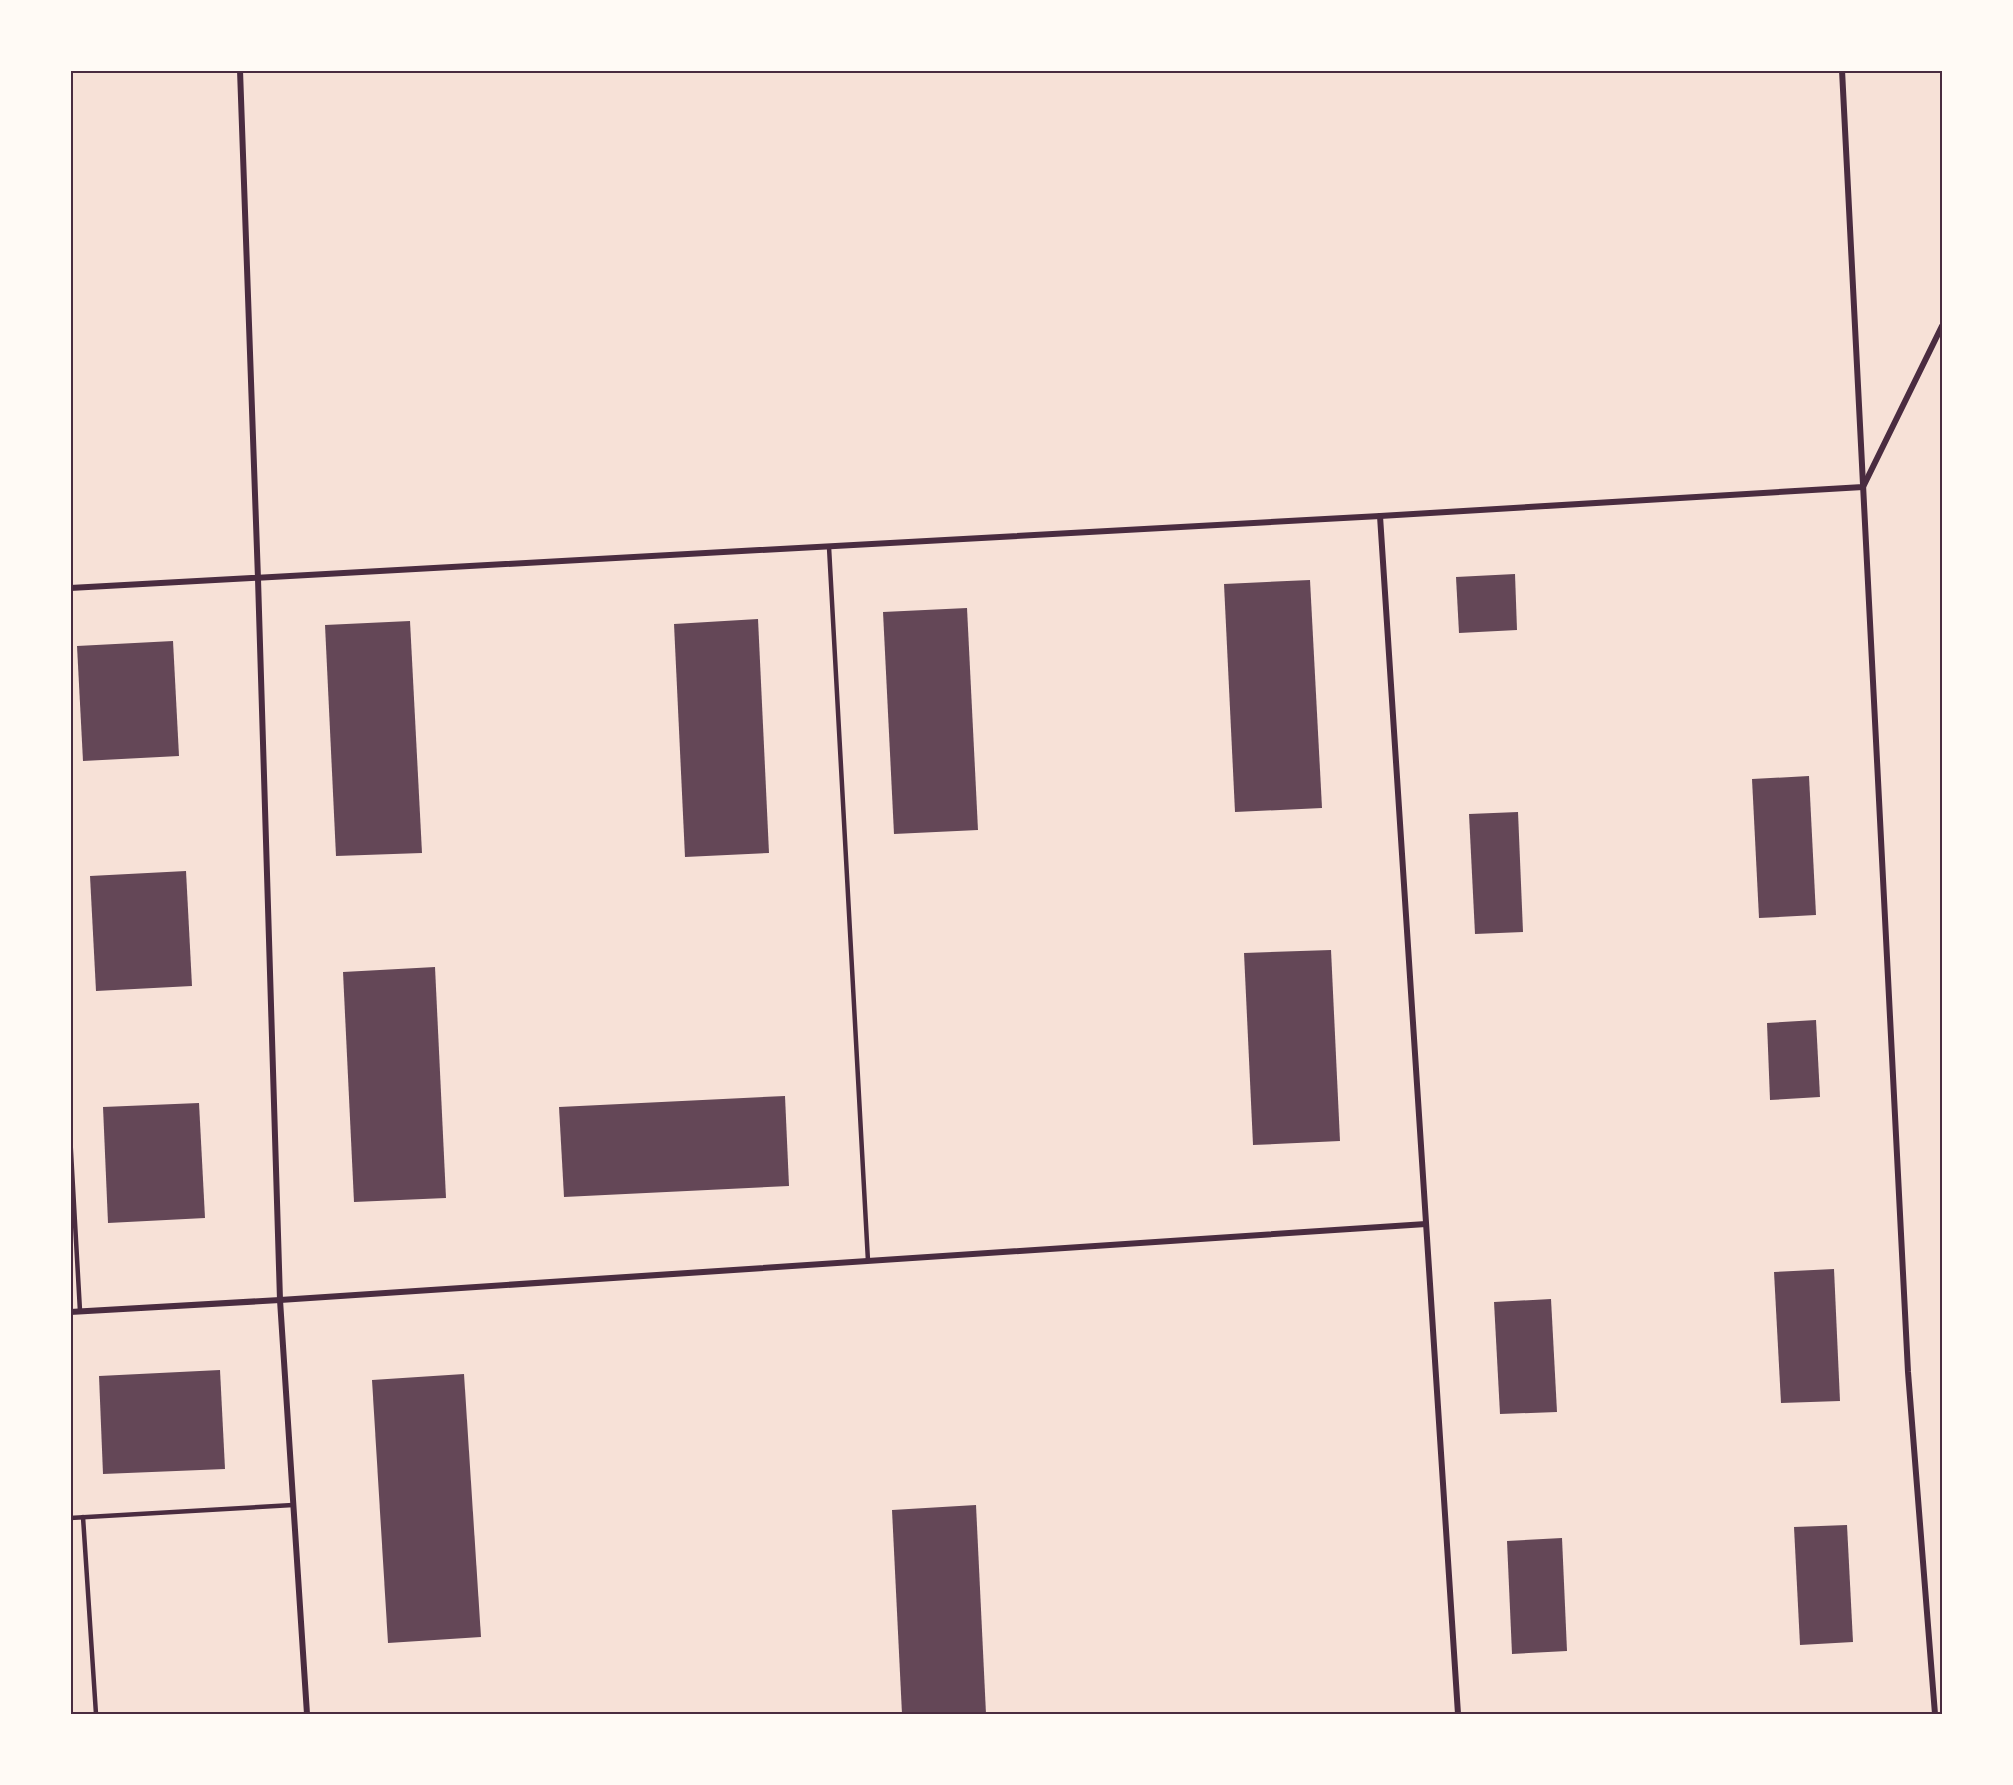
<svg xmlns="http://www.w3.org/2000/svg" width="2013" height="1785" viewBox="0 0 2013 1785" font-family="Inter,sans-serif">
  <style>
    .building { fill: #644757 }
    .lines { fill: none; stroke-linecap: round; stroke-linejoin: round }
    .service { stroke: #4a2c40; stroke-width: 4.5 }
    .minor { stroke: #4a2c40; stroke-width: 6 }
    .neatline { fill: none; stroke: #4a2c40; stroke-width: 2 }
  </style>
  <rect width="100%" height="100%" fill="#f7e1d7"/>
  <g class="building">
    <polygon points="1515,574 1517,630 1459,633 1456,577"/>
    <polygon points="1310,580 1322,808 1235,812 1224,584"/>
    <polygon points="967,608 978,830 894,834 883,612"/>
    <polygon points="758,619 769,853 685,857 674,624"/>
    <polygon points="410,621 422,853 336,856 325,625"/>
    <polygon points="173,641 179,756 83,761 77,646"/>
    <polygon points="1809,776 1816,915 1759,918 1752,779"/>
    <polygon points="1518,812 1523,932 1475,934 1469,814"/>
    <polygon points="186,871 192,986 96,991 90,876"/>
    <polygon points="1331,950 1340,1141 1253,1145 1244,953"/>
    <polygon points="435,967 446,1198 354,1202 343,972"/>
    <polygon points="1816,1020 1820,1097 1770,1100 1767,1023"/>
    <polygon points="785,1096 789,1186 564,1197 559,1107"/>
    <polygon points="199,1103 205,1218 108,1223 103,1107"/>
    <polygon points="1834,1269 1840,1401 1781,1403 1774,1272"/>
    <polygon points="1551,1299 1557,1412 1500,1414 1494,1302"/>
    <polygon points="220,1370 225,1469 103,1474 99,1376"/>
    <polygon points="464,1374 481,1637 388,1643 372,1380"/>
    <polygon points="976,1505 986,1714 902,1714 892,1510"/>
    <polygon points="1847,1525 1853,1642 1800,1645 1794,1527"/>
    <polygon points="1562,1538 1567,1651 1512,1654 1507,1541"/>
  </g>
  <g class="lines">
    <g class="service">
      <polyline points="829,547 868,1261"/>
      <polyline points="70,1134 80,1311"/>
      <polyline points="83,1517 96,1714"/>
      <polyline points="70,1518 293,1505"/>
    </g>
    <g class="minor">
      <polyline points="240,70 258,579 280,1300 307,1714"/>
      <polyline points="1842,70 1908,1372 1935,1714"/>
      <polyline points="1380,516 1458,1714"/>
      <polyline points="70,588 1380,516 1863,487 1942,326"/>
      <polyline points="70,1312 280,1300 1426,1224"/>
    </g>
  </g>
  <rect width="2013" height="1785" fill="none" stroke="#fffaf5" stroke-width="144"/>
  <rect x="72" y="72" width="1869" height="1641" class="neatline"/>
</svg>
